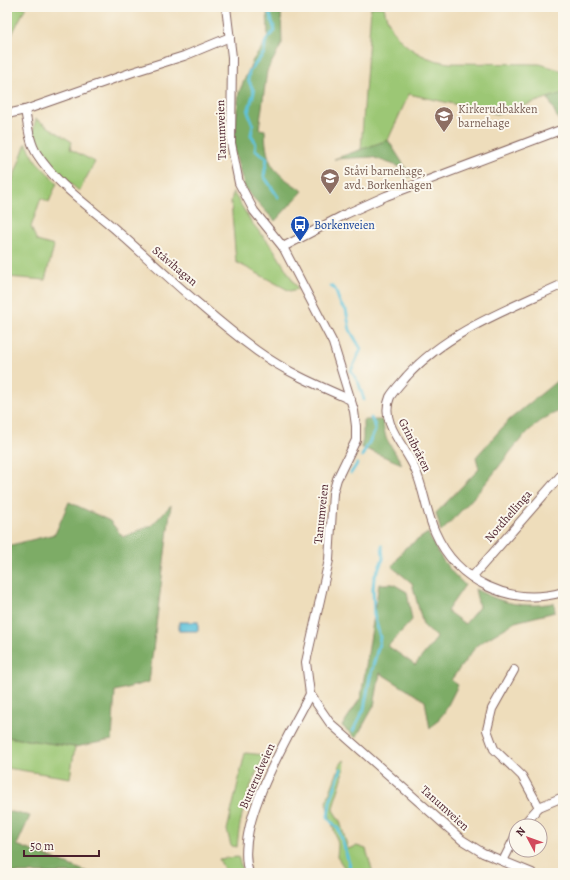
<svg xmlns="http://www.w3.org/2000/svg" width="570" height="880" viewBox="0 0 570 880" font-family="Alegreya,serif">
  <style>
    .green { fill: #9cc774; stroke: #737350 }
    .forest { fill: #7dac66; stroke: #646648 }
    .water { fill: #5ec3db; stroke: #547183 }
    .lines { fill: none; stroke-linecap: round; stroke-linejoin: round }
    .stream { stroke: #5ec3db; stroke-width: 3 }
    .minor-casing { stroke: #83625d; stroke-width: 10 }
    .minor { stroke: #fff; stroke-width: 8 }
    .labels { text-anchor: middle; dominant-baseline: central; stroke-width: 4; stroke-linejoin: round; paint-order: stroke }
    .education-label { font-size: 12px; fill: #785e54; stroke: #fbf7ec; text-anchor: start }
    .street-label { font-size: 12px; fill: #4a1f2b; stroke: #fbf7ec }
    .transit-label { font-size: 12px; fill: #164399; stroke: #fbf7ec; text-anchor: start }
  </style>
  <rect width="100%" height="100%" fill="#fbf7ec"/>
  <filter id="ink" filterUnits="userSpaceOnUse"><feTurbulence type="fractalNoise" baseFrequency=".025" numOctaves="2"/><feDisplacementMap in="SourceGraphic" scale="8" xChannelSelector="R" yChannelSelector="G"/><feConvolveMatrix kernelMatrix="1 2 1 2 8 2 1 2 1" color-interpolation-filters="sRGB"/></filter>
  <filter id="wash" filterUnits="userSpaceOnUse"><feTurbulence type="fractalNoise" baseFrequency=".012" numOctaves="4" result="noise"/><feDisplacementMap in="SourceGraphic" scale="16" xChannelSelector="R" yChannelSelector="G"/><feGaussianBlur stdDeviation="0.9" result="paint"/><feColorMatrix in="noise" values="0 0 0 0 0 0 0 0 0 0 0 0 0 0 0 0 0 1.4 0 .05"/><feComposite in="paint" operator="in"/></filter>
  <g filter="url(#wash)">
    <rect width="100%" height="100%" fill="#edb"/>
    <g class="green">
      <polygon points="7,7 26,7 7,44"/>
      <path d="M371 7H384C390 40 418 59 449 63L540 64 563 71V93L498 114 409 94 388 140 361 150Z"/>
      <path d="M36 119 72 142 70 149 95 162 79 191C59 173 24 150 36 119Z"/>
      <polygon points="26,143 36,161 57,183 49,202 41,198 31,227 37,241 54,246 45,280 7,277 7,195"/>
      <polygon points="233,192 252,223 273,248 298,289 290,291 236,262 231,202"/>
      <polygon points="7,737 75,747 70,778 7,768"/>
      <path d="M245 753 265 755C249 786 240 812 237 847L231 846 227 830Z"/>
      <path d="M344 760C348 768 334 799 333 810L340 821 348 849 357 846 366 849 373 873H348L337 857 338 844 326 803 340 765Z"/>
      <polygon points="238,857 244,873 226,873 219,859"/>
    </g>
    <g class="forest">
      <path d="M267 7H281L282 44 267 71 259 129 265 130C266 167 274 172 303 191L275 221 245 189 233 147 239 92 253 60 268 39Z"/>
      <polygon points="563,93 563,120 559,121 548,98"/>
      <polygon points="388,140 411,176 408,177 403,168 372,157 334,159"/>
      <path d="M563 376V410C530 420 511 452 490 478 475 497 458 514 441 532L436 513 479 469 476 457 509 420Z"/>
      <polygon points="363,420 382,420 386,438 402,464 361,447 363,439"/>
      <polygon points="69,502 110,521 123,537 152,525 171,505 149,682 115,691 112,740 75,747 7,737 7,546 55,534"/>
      <path d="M428 533C437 553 448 570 465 585L447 611 465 624 479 607 475 589C504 604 522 608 554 603L555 612 515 622 477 645 451 680 458 685 444 713 430 729 425 701 380 673 374 706 356 738 342 726 361 697 379 584H393L407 592 412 620 388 646 415 665 437 638 423 625 412 583 392 567 405 548Z"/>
      <polygon points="7,811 30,816 17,845 90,873 7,873"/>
    </g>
    <rect class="water" x="179" y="622" width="19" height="9"/>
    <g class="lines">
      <g class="stream">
        <path d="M269 7V12L275 31 270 35 265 43 264 53 249 72 248 79 254 92 248 112 253 125 251 135C255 140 257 144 255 150L267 158 264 176 278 197"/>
        <polyline points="331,286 335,289 341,305 346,310 350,330 361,349 351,371 359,384 364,400"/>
        <polyline points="362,456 375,431 375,426 371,418"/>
        <polyline points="351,473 357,464"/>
        <polyline points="353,731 364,709 370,677 379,644 380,637 374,615 373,589 374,578 383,559 382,546"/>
        <polyline points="341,769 330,802 328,816 329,819 339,830 352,873"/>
      </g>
    </g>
  </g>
  <g filter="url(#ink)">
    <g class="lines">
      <defs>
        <g id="minor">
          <polyline points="226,7 232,57 231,143 239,183 254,211 283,247 333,343 354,411 356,426 356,440 337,479 333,493 329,560 306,662 310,694 330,723 462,840 483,853 532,873"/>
          <path d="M230 37 184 56 133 72 25 110C28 125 29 142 37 154 56 184 89 206 115 229 161 270 207 314 257 351 286 372 319 386 351 400"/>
          <polyline points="7,114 25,110"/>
          <polyline points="283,247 346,214 386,196 563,129"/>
          <path d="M563 284C509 309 448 331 407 376 402 382 394 390 390 397 379 423 406 447 415 469 424 489 426 512 435 532 457 582 511 607 563 592"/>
          <polyline points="472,577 563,473"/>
          <polyline points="514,670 492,709 487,730 494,749 522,776 539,807"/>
          <polyline points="522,826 539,807 563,797"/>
          <polyline points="503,861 516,835"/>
          <path d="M249 873C233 825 288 738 310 694"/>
        </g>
      </defs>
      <use href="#minor" class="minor-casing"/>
      <use href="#minor" class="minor"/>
    </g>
  </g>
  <defs>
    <symbol id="school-pin" viewBox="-11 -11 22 30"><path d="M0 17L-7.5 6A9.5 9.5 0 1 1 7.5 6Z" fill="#8d6e63" stroke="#fbf7ec"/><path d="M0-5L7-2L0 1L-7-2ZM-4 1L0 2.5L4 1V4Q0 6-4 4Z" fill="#fff"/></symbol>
    <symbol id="bus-pin" viewBox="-11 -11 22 30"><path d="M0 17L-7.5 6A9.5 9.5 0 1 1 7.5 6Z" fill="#1a4fb4" stroke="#fbf7ec"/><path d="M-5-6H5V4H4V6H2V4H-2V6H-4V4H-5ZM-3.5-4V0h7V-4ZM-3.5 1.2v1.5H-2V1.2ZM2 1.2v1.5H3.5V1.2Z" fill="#fff"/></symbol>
  </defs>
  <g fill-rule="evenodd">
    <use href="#school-pin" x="433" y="105" width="22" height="30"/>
    <use href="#school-pin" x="319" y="167" width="22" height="30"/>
    <use href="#bus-pin" x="289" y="214" width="22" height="30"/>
  </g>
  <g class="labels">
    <g class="education-label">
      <text x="458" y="109">Kirkerudbakken<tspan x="458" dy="14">barnehage</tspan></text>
      <text x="344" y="171">Ståvi barnehage,<tspan x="344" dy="14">avd. Borkenhagen</tspan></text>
    </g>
    <g class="street-label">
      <text transform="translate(221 130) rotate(-92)">Tanumveien</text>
      <text transform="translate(175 266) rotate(40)">Ståvihagan</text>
      <text transform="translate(415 445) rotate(63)">Grinibråten</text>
      <text transform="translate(321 514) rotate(-84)">Tanumveien</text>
      <text transform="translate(508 516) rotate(-49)">Nordhellinga</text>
      <text transform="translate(257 776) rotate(-66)">Butterudveien</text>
      <text transform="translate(445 808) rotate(42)">Tanumveien</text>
    </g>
    <g class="transit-label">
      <text x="314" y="225">Borkenveien</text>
    </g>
  </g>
  <rect width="570" height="880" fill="none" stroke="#fbf7ec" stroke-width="24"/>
  <g transform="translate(528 838) rotate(311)"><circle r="19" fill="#fbf7ec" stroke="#b4a19f"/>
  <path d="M0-3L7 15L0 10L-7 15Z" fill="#d1495b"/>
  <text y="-6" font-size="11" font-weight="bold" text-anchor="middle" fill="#4a1f2b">N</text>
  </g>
  <path d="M24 850v6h75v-6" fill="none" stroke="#4a1f2b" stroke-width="2"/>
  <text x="30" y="850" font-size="12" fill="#4a1f2b" stroke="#fbf7ec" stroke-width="3" paint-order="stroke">50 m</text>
</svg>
